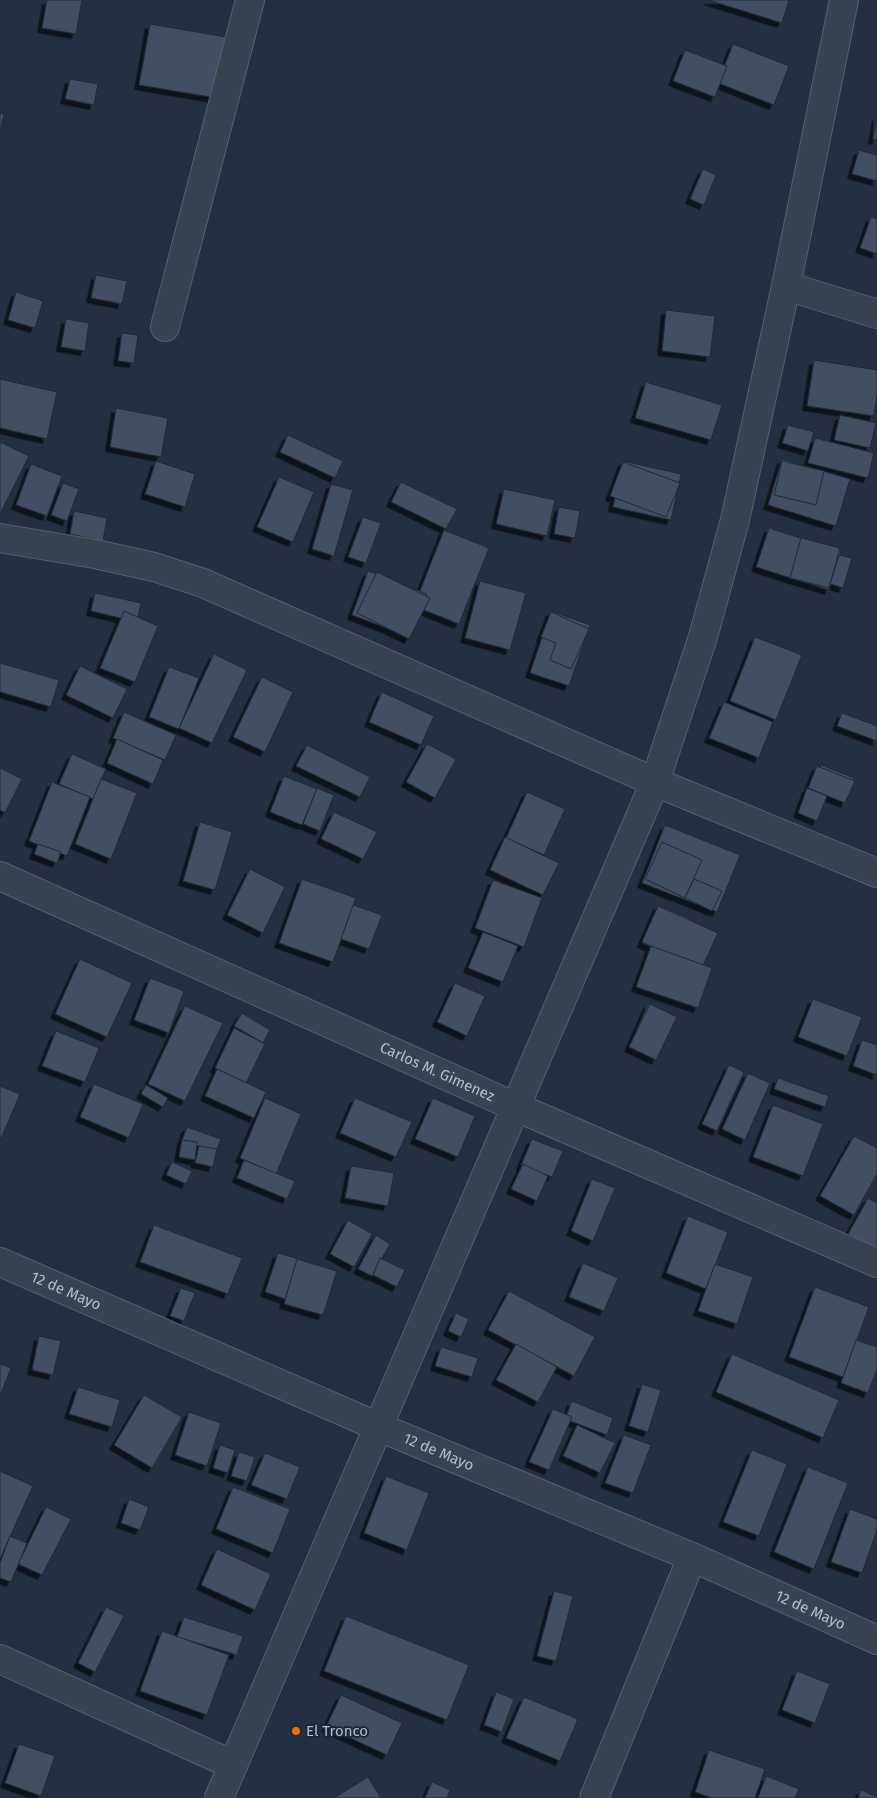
<svg xmlns="http://www.w3.org/2000/svg" width="877" height="1798" viewBox="0 0 877 1798" font-family="'Fira Sans',sans-serif">
  <style>
    .building { fill: #425063; stroke: #1f2938; filter: url(#shadow) }
    .lines { fill: none; stroke-linecap: round; stroke-linejoin: round }
    .minor-casing { stroke: #56606e; stroke-width: 30 }
    .minor { stroke: #384251; stroke-width: 28 }
    .food-dot { fill: #e8710a; stroke: #1d2736; stroke-width: 2 }
    .labels { text-anchor: middle; dominant-baseline: central; stroke-width: 4; stroke-linejoin: round; paint-order: stroke }
    .street-label { font-size: 15px; fill: #b4bdcb; stroke: #1d2736 }
    .poi-label { font-size: 15px; fill: #b4bdcb; stroke: #1d2736; text-anchor: start }
  </style>
  <defs>
    <filter id="shadow"><feDropShadow dx="-4.5" dy="4.5" stdDeviation="0" flood-color="#0009"/></filter>
  </defs>
  <rect width="100%" height="100%" fill="#243041"/>
  <g class="building">
    <polygon points="47,0 82,0 76,34 42,28"/>
    <polygon points="708,0 789,0 782,23"/>
    <polygon points="150,24 226,37 216,98 139,85"/>
    <polygon points="733,44 789,66 774,105 718,83"/>
    <polygon points="685,50 727,66 715,97 673,81"/>
    <polygon points="70,79 98,84 94,105 65,99"/>
    <polygon points="0,113 4,114 0,134"/>
    <polygon points="877,116 877,140 873,139"/>
    <polygon points="859,150 877,155 877,181 852,174"/>
    <polygon points="703,169 716,175 704,205 690,199"/>
    <polygon points="871,217 877,219 877,254 860,248"/>
    <polygon points="96,275 127,281 122,304 91,298"/>
    <polygon points="16,292 43,301 35,328 8,320"/>
    <polygon points="666,310 715,316 710,357 662,351"/>
    <polygon points="66,319 89,323 85,351 61,347"/>
    <polygon points="122,333 138,335 134,363 118,361"/>
    <polygon points="814,360 877,370 877,396 874,416 807,406"/>
    <polygon points="0,379 57,392 47,439 0,428"/>
    <polygon points="646,382 722,405 711,440 635,418"/>
    <polygon points="116,408 168,418 161,457 110,447"/>
    <polygon points="840,415 876,423 870,448 834,440"/>
    <polygon points="788,425 814,432 808,451 782,443"/>
    <polygon points="288,435 343,461 335,478 280,452"/>
    <polygon points="815,438 874,453 868,478 808,463"/>
    <polygon points="0,442 29,456 0,514"/>
    <polygon points="782,459 850,479 836,526 768,505"/>
    <polygon points="156,461 195,474 185,507 145,494"/>
    <polygon points="623,461 681,474 671,520 613,507"/>
    <polygon points="782,461 824,471 816,505 774,495"/>
    <polygon points="623,462 680,483 666,517 610,496"/>
    <polygon points="31,464 62,476 47,516 16,505"/>
    <polygon points="279,477 314,492 293,542 257,527"/>
    <polygon points="401,482 457,509 446,529 391,502"/>
    <polygon points="63,483 79,489 67,521 51,515"/>
    <polygon points="331,484 353,490 334,556 312,549"/>
    <polygon points="504,489 555,500 547,536 496,524"/>
    <polygon points="559,507 580,511 575,538 554,534"/>
    <polygon points="74,511 107,518 103,541 70,534"/>
    <polygon points="363,517 381,523 366,563 348,557"/>
    <polygon points="769,528 841,551 829,590 756,567"/>
    <polygon points="444,530 489,548 459,624 414,606"/>
    <polygon points="801,538 840,548 829,588 790,578"/>
    <polygon points="839,555 852,558 843,588 830,584"/>
    <polygon points="368,571 427,594 410,637 352,615"/>
    <polygon points="377,572 430,598 409,639 357,613"/>
    <polygon points="480,581 526,593 510,650 465,638"/>
    <polygon points="95,593 141,603 137,622 91,611"/>
    <polygon points="124,611 158,626 135,682 100,668"/>
    <polygon points="551,611 590,625 569,686 530,673"/>
    <polygon points="551,612 589,629 571,669 550,660 556,643 541,637"/>
    <polygon points="755,637 802,655 776,720 730,701"/>
    <polygon points="214,654 247,670 212,743 179,728"/>
    <polygon points="0,663 59,680 51,707 0,692"/>
    <polygon points="80,666 127,689 113,718 66,695"/>
    <polygon points="169,667 199,678 179,729 149,717"/>
    <polygon points="262,677 293,692 265,752 233,737"/>
    <polygon points="382,692 434,716 421,745 369,722"/>
    <polygon points="724,702 773,722 759,758 709,738"/>
    <polygon points="124,712 176,735 165,760 113,738"/>
    <polygon points="842,713 877,726 877,741 837,726"/>
    <polygon points="117,739 163,760 153,784 107,763"/>
    <polygon points="427,744 456,759 435,798 406,782"/>
    <polygon points="307,745 370,777 360,797 296,766"/>
    <polygon points="72,754 106,769 93,799 59,784"/>
    <polygon points="821,765 854,778 846,797 813,784"/>
    <polygon points="817,766 855,781 845,803 808,788"/>
    <polygon points="0,768 22,779 5,813 0,810"/>
    <polygon points="284,776 317,789 302,825 270,812"/>
    <polygon points="101,779 137,793 111,859 75,844"/>
    <polygon points="52,782 90,797 67,856 29,841"/>
    <polygon points="317,788 334,795 320,831 303,824"/>
    <polygon points="807,788 827,796 817,821 798,813"/>
    <polygon points="527,792 565,809 544,855 506,838"/>
    <polygon points="334,812 377,832 363,859 321,839"/>
    <polygon points="200,822 232,832 215,890 183,881"/>
    <polygon points="665,825 740,855 717,912 642,883"/>
    <polygon points="505,837 559,863 543,895 490,870"/>
    <polygon points="662,842 702,860 685,898 645,879"/>
    <polygon points="38,844 61,852 57,863 34,854"/>
    <polygon points="250,869 285,887 263,933 227,915"/>
    <polygon points="302,879 356,898 333,962 279,943"/>
    <polygon points="694,879 722,891 712,911 685,898"/>
    <polygon points="493,880 542,898 524,947 475,928"/>
    <polygon points="353,905 382,915 369,949 341,939"/>
    <polygon points="658,905 693,920 677,958 642,943"/>
    <polygon points="658,906 718,933 701,970 642,942"/>
    <polygon points="483,932 518,946 503,982 468,968"/>
    <polygon points="651,946 712,968 698,1008 636,987"/>
    <polygon points="80,959 132,983 107,1037 55,1014"/>
    <polygon points="150,978 184,991 169,1033 134,1020"/>
    <polygon points="455,983 485,996 467,1036 437,1022"/>
    <polygon points="813,999 862,1017 847,1056 798,1037"/>
    <polygon points="648,1004 674,1015 657,1054 631,1043"/>
    <polygon points="650,1004 677,1017 656,1060 629,1047"/>
    <polygon points="185,1006 223,1023 185,1101 148,1084"/>
    <polygon points="242,1013 270,1030 263,1043 234,1026"/>
    <polygon points="234,1028 265,1044 246,1083 215,1068"/>
    <polygon points="56,1031 99,1048 85,1082 42,1066"/>
    <polygon points="862,1040 877,1045 877,1075 853,1066"/>
    <polygon points="729,1065 744,1072 717,1131 702,1124"/>
    <polygon points="217,1069 266,1092 254,1118 205,1096"/>
    <polygon points="748,1073 770,1083 745,1140 722,1129"/>
    <polygon points="778,1078 829,1096 825,1107 774,1089"/>
    <polygon points="94,1084 143,1104 129,1138 80,1117"/>
    <polygon points="146,1085 168,1098 163,1107 141,1094"/>
    <polygon points="0,1086 20,1094 0,1141"/>
    <polygon points="265,1098 301,1114 276,1174 240,1158"/>
    <polygon points="355,1098 412,1122 396,1157 340,1133"/>
    <polygon points="433,1098 475,1116 458,1157 415,1139"/>
    <polygon points="773,1105 823,1124 803,1176 753,1157"/>
    <polygon points="187,1127 221,1139 216,1152 182,1140"/>
    <polygon points="854,1136 877,1148 877,1174 854,1215 820,1196"/>
    <polygon points="532,1139 563,1151 552,1177 521,1165"/>
    <polygon points="182,1140 197,1142 195,1160 179,1157"/>
    <polygon points="199,1146 217,1149 213,1167 195,1163"/>
    <polygon points="244,1160 295,1181 287,1199 237,1178"/>
    <polygon points="172,1162 192,1171 186,1184 166,1175"/>
    <polygon points="523,1164 548,1176 537,1201 511,1189"/>
    <polygon points="351,1166 394,1173 388,1206 345,1198"/>
    <polygon points="592,1179 615,1188 593,1241 571,1231"/>
    <polygon points="868,1198 877,1203 877,1250 848,1234"/>
    <polygon points="688,1216 728,1232 706,1289 666,1273"/>
    <polygon points="348,1220 372,1234 354,1267 330,1254"/>
    <polygon points="154,1225 242,1258 228,1294 140,1262"/>
    <polygon points="376,1235 390,1244 372,1276 358,1269"/>
    <polygon points="278,1253 299,1259 285,1299 265,1292"/>
    <polygon points="380,1258 405,1270 397,1287 373,1275"/>
    <polygon points="297,1259 337,1271 323,1315 284,1304"/>
    <polygon points="583,1263 618,1278 604,1311 569,1297"/>
    <polygon points="715,1264 753,1277 737,1324 698,1311"/>
    <polygon points="815,1287 869,1307 843,1377 789,1357"/>
    <polygon points="181,1288 195,1293 184,1321 170,1316"/>
    <polygon points="509,1291 595,1337 574,1376 488,1330"/>
    <polygon points="456,1313 469,1319 461,1337 448,1331"/>
    <polygon points="39,1336 61,1341 53,1375 32,1370"/>
    <polygon points="856,1340 877,1347 877,1369 868,1393 841,1383"/>
    <polygon points="516,1344 557,1367 538,1402 496,1380"/>
    <polygon points="441,1347 478,1358 472,1377 435,1366"/>
    <polygon points="732,1354 839,1400 823,1438 716,1392"/>
    <polygon points="0,1364 11,1368 0,1396"/>
    <polygon points="642,1384 661,1390 648,1432 629,1426"/>
    <polygon points="78,1387 120,1400 112,1427 69,1414"/>
    <polygon points="144,1395 182,1417 152,1468 114,1445"/>
    <polygon points="572,1401 613,1418 607,1435 565,1419"/>
    <polygon points="553,1409 572,1417 549,1470 529,1462"/>
    <polygon points="189,1412 221,1423 207,1466 175,1455"/>
    <polygon points="577,1425 615,1443 600,1473 563,1456"/>
    <polygon points="624,1435 651,1445 633,1493 605,1483"/>
    <polygon points="220,1445 235,1450 228,1473 213,1468"/>
    <polygon points="752,1450 787,1464 759,1536 723,1522"/>
    <polygon points="239,1452 255,1457 247,1481 231,1476"/>
    <polygon points="265,1453 300,1467 287,1499 251,1485"/>
    <polygon points="808,1467 848,1483 814,1569 774,1552"/>
    <polygon points="0,1471 33,1486 0,1559"/>
    <polygon points="386,1476 429,1493 407,1550 364,1533"/>
    <polygon points="233,1487 290,1509 273,1553 216,1529"/>
    <polygon points="129,1499 149,1507 140,1530 121,1523"/>
    <polygon points="46,1507 71,1519 42,1575 18,1564"/>
    <polygon points="850,1509 877,1519 877,1530 862,1573 831,1562"/>
    <polygon points="10,1536 27,1543 11,1582 0,1578 0,1563"/>
    <polygon points="217,1549 271,1574 255,1610 201,1585"/>
    <polygon points="554,1591 573,1596 556,1661 537,1656"/>
    <polygon points="106,1607 124,1616 95,1672 78,1663"/>
    <polygon points="346,1616 469,1665 447,1720 324,1671"/>
    <polygon points="184,1617 243,1636 237,1655 177,1637"/>
    <polygon points="162,1631 229,1655 207,1715 140,1691"/>
    <polygon points="797,1671 830,1684 815,1723 782,1710"/>
    <polygon points="496,1692 514,1699 502,1732 484,1725"/>
    <polygon points="341,1695 402,1723 387,1755 326,1727"/>
    <polygon points="524,1697 578,1719 560,1761 506,1738"/>
    <polygon points="19,1744 55,1756 41,1796 5,1783"/>
    <polygon points="709,1750 765,1769 755,1798 712,1798 695,1792"/>
    <polygon points="766,1776 799,1789 795,1798 758,1798"/>
    <polygon points="368,1777 381,1798 334,1798"/>
    <polygon points="432,1782 450,1790 447,1798 425,1798"/>
    <polygon points="861,1790 877,1797 877,1798 858,1798"/>
  </g>
  <g class="lines">
    <defs>
      <g id="minor">
        <polyline points="786,286 877,314"/>
        <polyline points="165,327 250,0"/>
        <polyline points="0,538 95,554 154,567 203,583 655,782 877,873"/>
        <path id="s1" d="M0 876 516 1107 877 1263"/>
        <path id="s2" d="M0 1262 379 1427 692 1557 877 1640"/>
        <polyline points="0,1659 233,1765"/>
        <polyline points="219,1798 655,782 703,637 735,520 786,286 844,0"/>
        <polyline points="594,1798 692,1557"/>
      </g>
    </defs>
    <use href="#minor" class="minor-casing"/>
    <use href="#minor" class="minor"/>
  </g>
  <circle class="food-dot" cx="296" cy="1731" r="5"/>
  <g class="labels">
    <g class="street-label">
      <text stroke="none"><textPath href="#s1" startOffset="479">Carlos M. Gimenez</textPath></text>
      <text stroke="none"><textPath href="#s2" startOffset="72">12 de Mayo</textPath></text>
      <text stroke="none"><textPath href="#s2" startOffset="478">12 de Mayo</textPath></text>
      <text stroke="none"><textPath href="#s2" startOffset="882">12 de Mayo</textPath></text>
    </g>
    <g class="poi-label">
      <text x="306" y="1731">El Tronco</text>
    </g>
  </g>
</svg>
